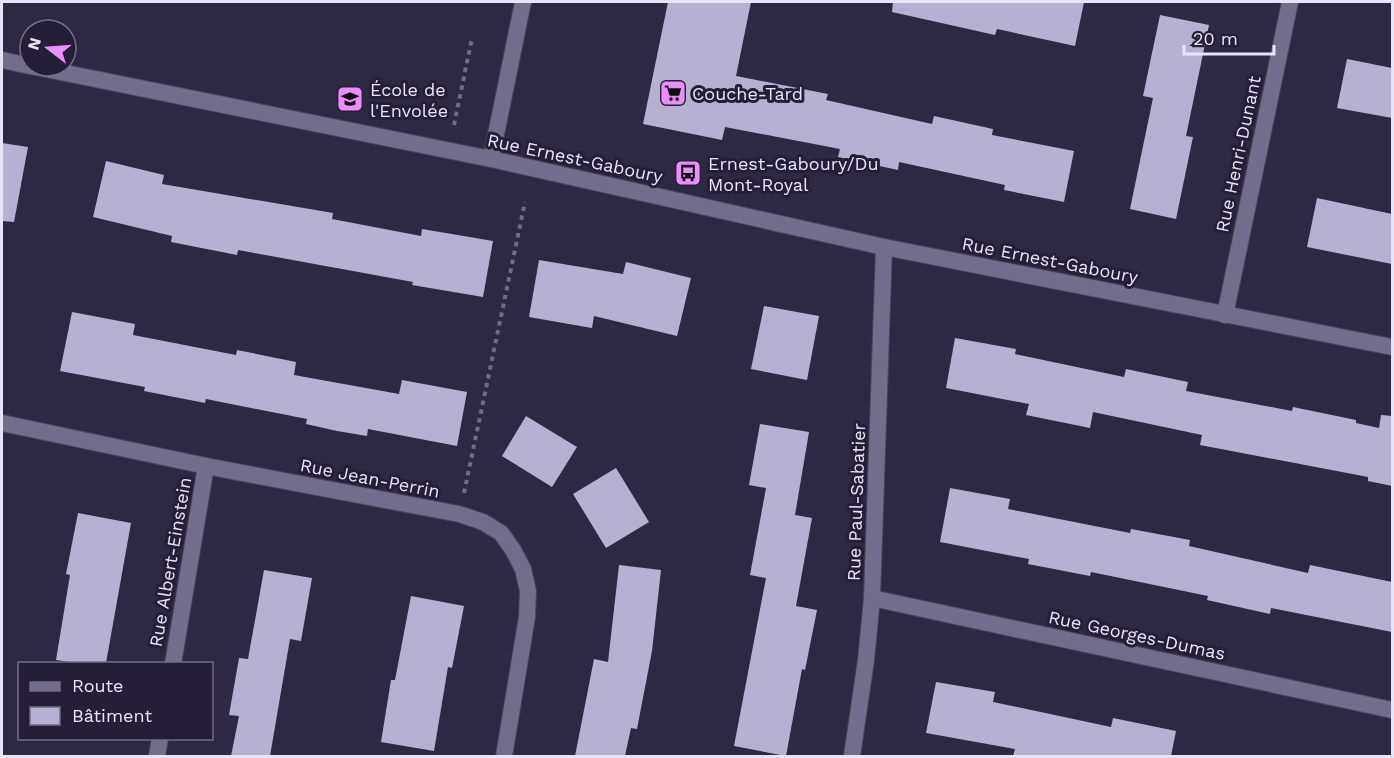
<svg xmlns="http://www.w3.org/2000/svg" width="1394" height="758" viewBox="0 0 1394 758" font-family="'Work Sans',sans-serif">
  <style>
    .building { fill: #b7b1d1 }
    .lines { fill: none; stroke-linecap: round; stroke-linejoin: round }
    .minor-casing { stroke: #484459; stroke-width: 18 }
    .path { stroke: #706c82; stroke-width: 4; stroke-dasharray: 4.5 4.5; stroke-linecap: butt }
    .minor { stroke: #726d8a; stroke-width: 16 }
    .labels { text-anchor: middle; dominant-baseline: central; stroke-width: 6; stroke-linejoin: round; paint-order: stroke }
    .poi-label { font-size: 18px; fill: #e7e5f5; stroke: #241f37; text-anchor: start }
    .street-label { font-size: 18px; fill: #e7e5f5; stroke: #241f37 }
  </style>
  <rect width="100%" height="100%" fill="#2e2942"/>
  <g class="building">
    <polygon points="668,2 751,2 736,76 828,94 826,100 932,124 934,116 993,129 992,135 1074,151 1064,202 1004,190 1005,185 899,162 898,170 838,157 840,149 725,127 722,140 643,124"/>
    <polygon points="893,2 1084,2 1075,46 997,29 995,35 892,12"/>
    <polygon points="1160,15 1209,25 1186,136 1193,137 1176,219 1130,209 1153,98 1143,96"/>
    <polygon points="1347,59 1392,68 1392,118 1337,108"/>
    <polygon points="2,143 28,147 14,222 2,221"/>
    <polygon points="106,161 164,175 162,184 333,213 332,219 421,236 422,229 493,241 483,297 412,285 413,282 238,250 237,255 171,242 172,236 93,217"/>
    <polygon points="1317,198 1392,214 1392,264 1307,247"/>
    <polygon points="539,260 623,274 626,262 691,278 677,336 594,316 592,328 529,317"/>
    <polygon points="764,306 819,316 807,380 751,369"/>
    <polygon points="72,312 135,324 133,335 236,355 237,350 296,362 294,375 399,394 402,380 467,392 457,446 368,429 367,436 337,431 306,424 307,419 206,399 205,403 144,391 145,387 60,371"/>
    <polygon points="955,338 1016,349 1015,354 1124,377 1126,369 1188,382 1186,391 1292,411 1293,407 1356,420 1356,423 1379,428 1381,415 1392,416 1392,486 1368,481 1368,477 1200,445 1202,435 1093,412 1090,428 1026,415 1029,404 946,388"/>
    <polygon points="526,416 577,447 552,487 502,456"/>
    <polygon points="760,424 809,432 795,515 812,518 796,606 817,610 805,670 802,669 786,756 734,746 766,578 750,575 766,488 749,485"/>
    <polygon points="616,468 649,522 606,548 573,494"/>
    <polygon points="950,488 1010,499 1008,509 1130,533 1131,529 1190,540 1189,546 1308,573 1310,565 1392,582 1392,632 1271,608 1270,614 1207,600 1208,596 1091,572 1090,576 1028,564 1029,559 940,542"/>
    <polygon points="78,513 131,523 106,663 78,663 56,660 70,575 66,574"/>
    <polygon points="619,565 661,570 652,651 637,729 631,728 625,756 575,756 594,659 608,662"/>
    <polygon points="264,570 312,578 301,641 290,639 270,756 231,756 239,716 229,715 239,658 248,659"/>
    <polygon points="411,596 464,606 452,668 448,667 434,751 381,742 391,680 395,680"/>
    <polygon points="936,682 995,692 993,702 1111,727 1113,718 1176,731 1171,756 1013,756 1015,749 926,733"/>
  </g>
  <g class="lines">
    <defs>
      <g id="minor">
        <polyline points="2,60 30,66"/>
        <polyline points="31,66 491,159 884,247 1392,347"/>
        <polyline points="491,159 523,2"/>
        <polyline points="1225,315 1290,2"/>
        <polyline points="2,423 206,466 459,514 483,522 501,533 513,550 523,569 528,591 527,617 504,756"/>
        <polyline points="872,598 1392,710"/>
        <polyline points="173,664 206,466"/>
        <polyline points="157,756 160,738"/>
        <polyline points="852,756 866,660 872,598 884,247"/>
      </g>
    </defs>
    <use href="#minor" class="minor-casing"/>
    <g class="path">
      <polyline points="454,125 472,38"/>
      <polyline points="464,493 525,202"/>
    </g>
    <use href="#minor" class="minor"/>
  </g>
  <defs>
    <symbol id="supermarket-square" viewBox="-11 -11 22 22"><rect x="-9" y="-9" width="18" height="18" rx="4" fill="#eb8dfc" stroke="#241f37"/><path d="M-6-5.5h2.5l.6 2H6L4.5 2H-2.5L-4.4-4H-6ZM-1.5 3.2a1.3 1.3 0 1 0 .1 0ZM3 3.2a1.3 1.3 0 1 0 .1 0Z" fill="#111"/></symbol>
    <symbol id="school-square" viewBox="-11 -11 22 22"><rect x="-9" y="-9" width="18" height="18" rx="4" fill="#eb8dfc" stroke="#241f37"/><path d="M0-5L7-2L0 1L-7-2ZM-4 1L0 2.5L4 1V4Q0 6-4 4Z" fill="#111"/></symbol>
    <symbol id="bus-square" viewBox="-11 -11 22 22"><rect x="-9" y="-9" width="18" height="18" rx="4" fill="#eb8dfc" stroke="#241f37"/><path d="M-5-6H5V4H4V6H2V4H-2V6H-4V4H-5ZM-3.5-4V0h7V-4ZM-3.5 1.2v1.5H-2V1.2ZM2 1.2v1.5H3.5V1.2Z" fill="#111"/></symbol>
  </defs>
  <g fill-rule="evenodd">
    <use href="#supermarket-square" x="658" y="78" width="30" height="30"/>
    <use href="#school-square" x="335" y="84" width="30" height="30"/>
    <use href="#bus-square" x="673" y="158" width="30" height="30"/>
  </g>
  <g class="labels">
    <g class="poi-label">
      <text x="370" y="89">École de<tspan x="370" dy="21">l'Envolée</tspan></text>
      <text x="692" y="93">Couche-Tard</text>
      <text x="708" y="163">Ernest-Gaboury/Du<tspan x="708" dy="21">Mont-Royal</tspan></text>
    </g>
    <g class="street-label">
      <text transform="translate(1238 154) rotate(-78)">Rue Henri-Dunant</text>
      <text transform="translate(575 158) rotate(12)">Rue Ernest-Gaboury</text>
      <text transform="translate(1050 260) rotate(11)">Rue Ernest-Gaboury</text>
      <text transform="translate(370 478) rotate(11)">Rue Jean-Perrin</text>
      <text transform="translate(856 502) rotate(-88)">Rue Paul-Sabatier</text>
      <text transform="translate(170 562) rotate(-80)">Rue Albert-Einstein</text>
      <text transform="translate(1137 635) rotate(12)">Rue Georges-Dumas</text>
    </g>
  </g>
  <rect width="1394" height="758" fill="none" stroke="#e7e5f5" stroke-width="6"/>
  <rect x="18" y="662" width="195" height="78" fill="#241f37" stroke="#726e83" stroke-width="1.5"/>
  <rect x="30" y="682" width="30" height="9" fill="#726d8a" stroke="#726e83" stroke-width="1.5"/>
  <text x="72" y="692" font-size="18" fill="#e7e5f5">Route</text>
  <rect x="30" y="707" width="30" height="18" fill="#b7b1d1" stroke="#726e83" stroke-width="1.5"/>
  <text x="72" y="722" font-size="18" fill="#e7e5f5">Bâtiment</text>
  <g transform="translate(48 48) rotate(287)"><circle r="28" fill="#241f37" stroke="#726e83" stroke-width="1.5"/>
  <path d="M0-4.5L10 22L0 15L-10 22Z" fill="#eb8dfc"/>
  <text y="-9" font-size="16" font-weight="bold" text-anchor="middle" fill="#e7e5f5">N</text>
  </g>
  <path d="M1184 45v9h90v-9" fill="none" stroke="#e7e5f5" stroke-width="3"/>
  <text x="1193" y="45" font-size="18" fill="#e7e5f5" stroke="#241f37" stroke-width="4.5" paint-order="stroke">20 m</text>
</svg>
